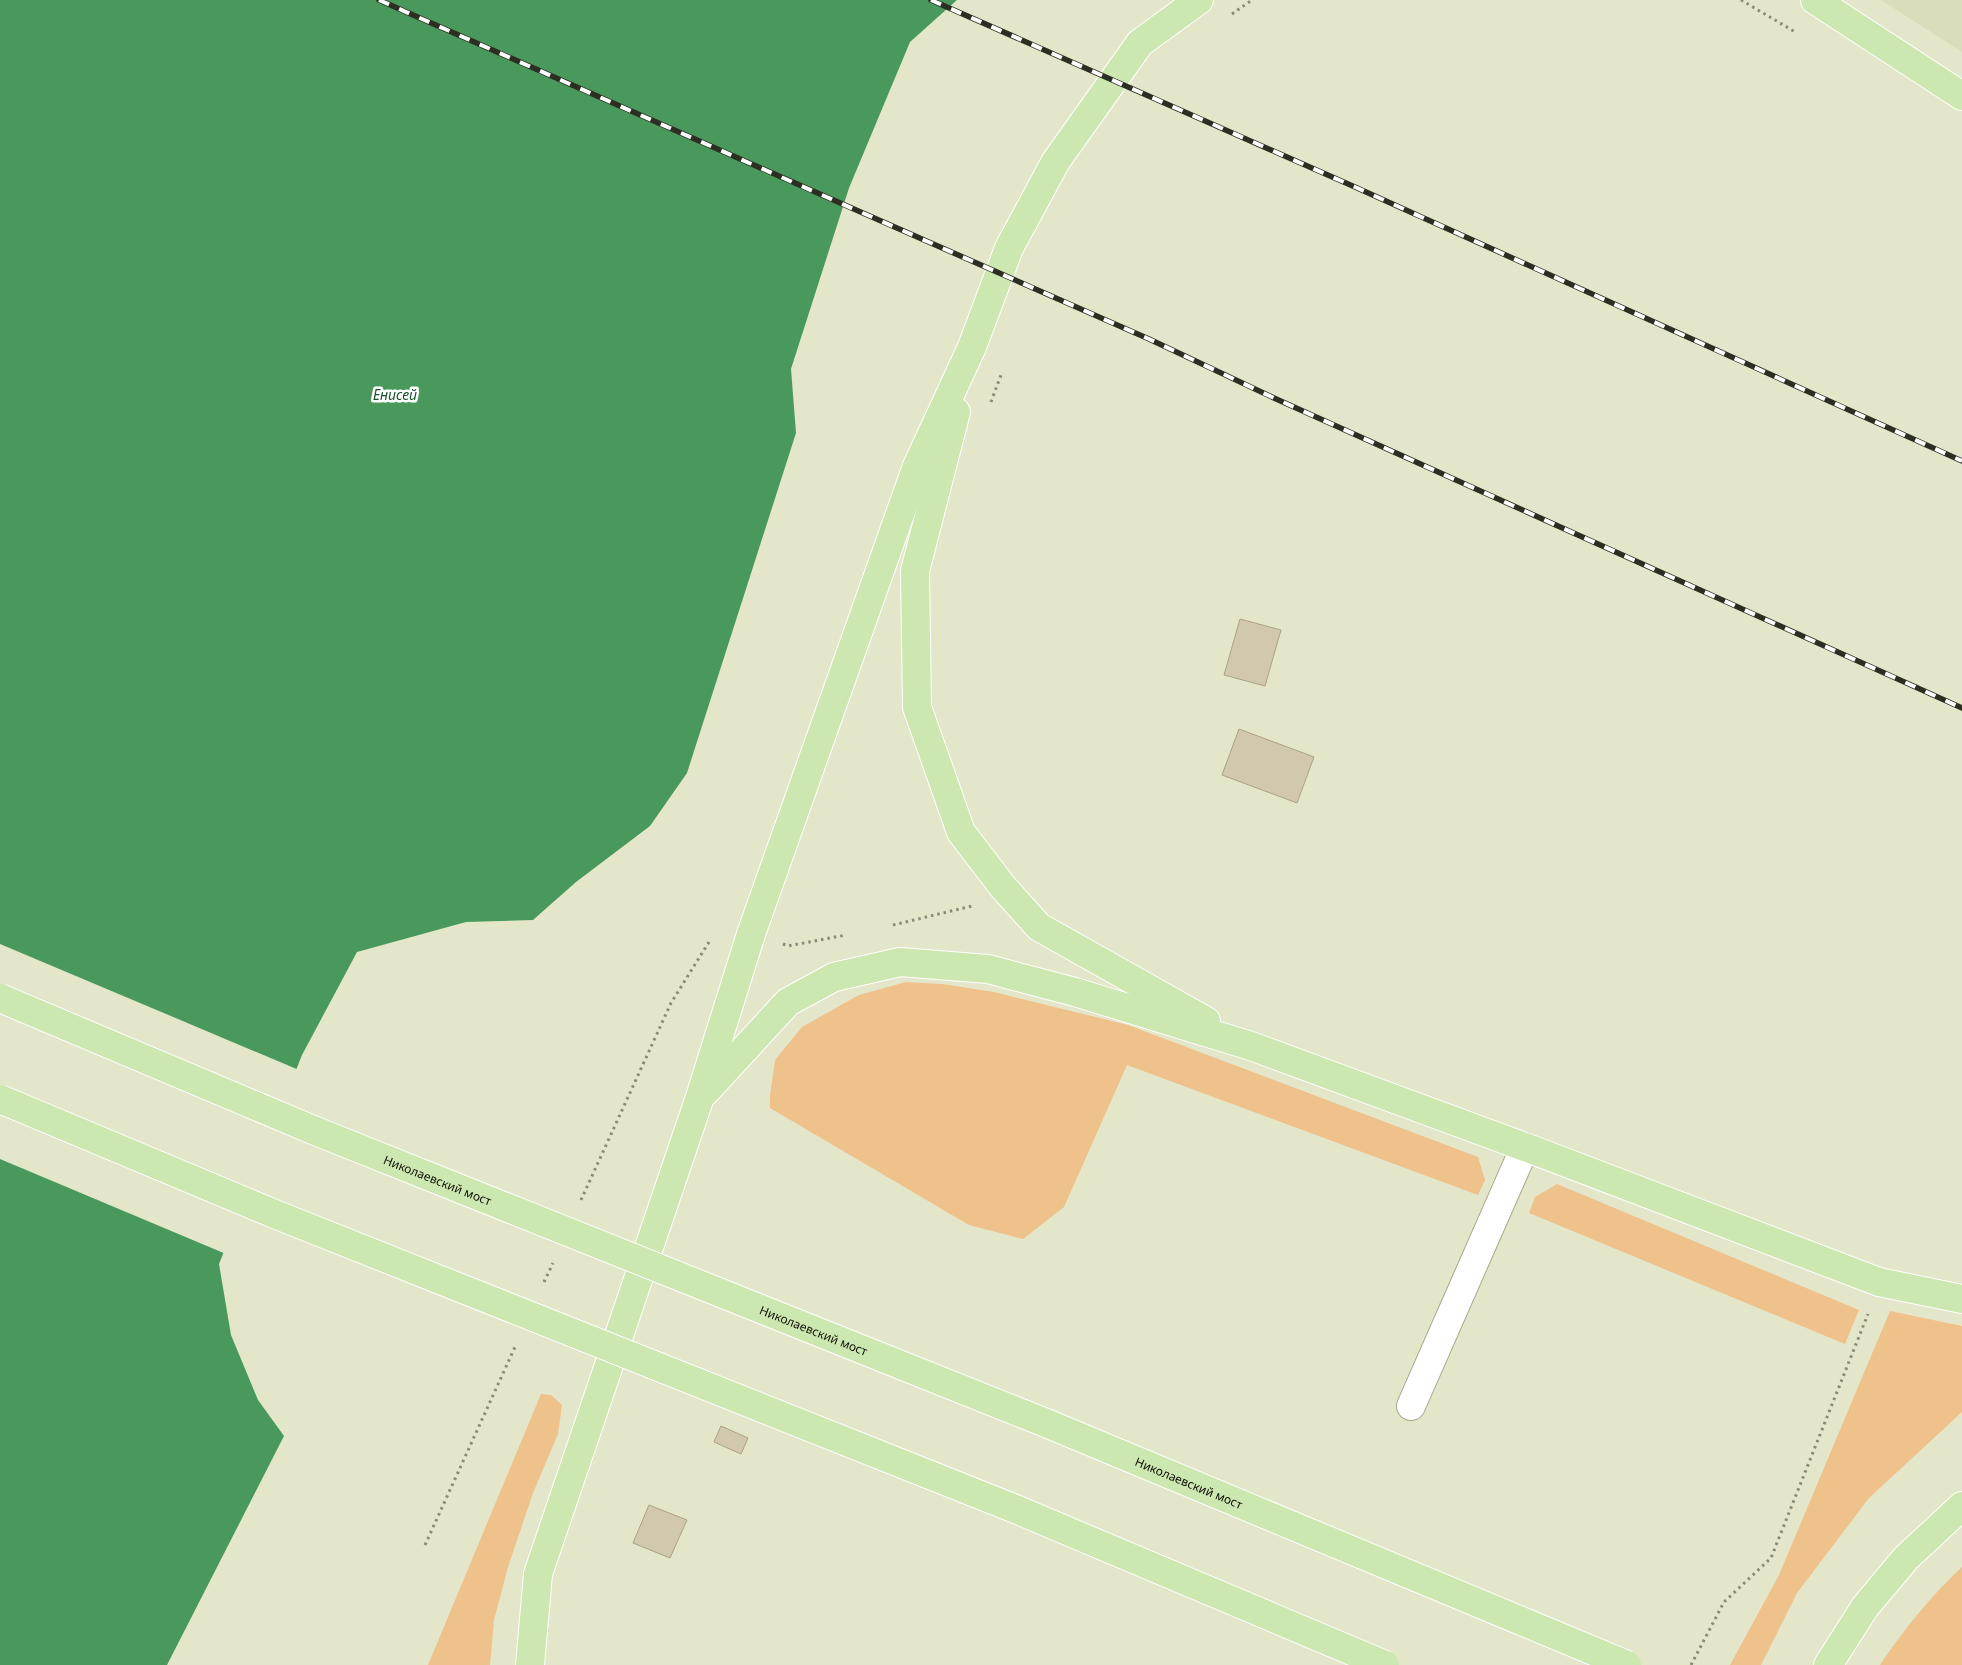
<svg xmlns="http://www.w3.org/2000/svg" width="1962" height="1665" viewBox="0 0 1962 1665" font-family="'Noto Sans',sans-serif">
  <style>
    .built { fill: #dbddba }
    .green { fill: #efc18b }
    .water { fill: #49995c }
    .pier { fill: #e4e6ca }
    .building { fill: #d2c8ae; stroke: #aaa187 }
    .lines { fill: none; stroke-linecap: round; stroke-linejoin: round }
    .minor-casing { stroke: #a6a78c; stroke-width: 30 }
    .major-casing { stroke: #fff; stroke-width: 30 }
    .path { stroke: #8a8b77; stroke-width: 3; stroke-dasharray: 2.5 4; stroke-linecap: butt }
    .minor { stroke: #fff; stroke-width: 28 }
    .major { stroke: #cde7b1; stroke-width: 28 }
    .rail-casing { stroke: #2d2e22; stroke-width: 5.5 }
    .rail { stroke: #fff; stroke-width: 4; stroke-dasharray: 11; stroke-linecap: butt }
    .major-bridge-casing { stroke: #fff; stroke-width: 30; stroke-linecap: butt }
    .major-bridge { stroke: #cde7b1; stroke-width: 28 }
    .labels { text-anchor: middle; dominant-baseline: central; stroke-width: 5; stroke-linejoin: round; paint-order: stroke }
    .street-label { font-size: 12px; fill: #0e0e05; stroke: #fff }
    .water-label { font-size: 14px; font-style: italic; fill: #195228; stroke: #fff }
  </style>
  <rect width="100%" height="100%" fill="#e4e6ca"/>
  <polygon class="built" points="1881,0 1962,0 1962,52"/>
  <g class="green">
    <polygon points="906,982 942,984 994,992 1128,1025 1478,1157 1485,1180 1478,1195 1127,1065 1064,1207 1023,1239 969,1225 770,1108 770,1096 775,1060 802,1027 859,995"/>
    <polygon points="1557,1184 1859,1310 1845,1344 1529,1213 1535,1197"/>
    <polygon points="1890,1311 1962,1326 1962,1412 1869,1498 1797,1593 1761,1665 1730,1665 1779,1575"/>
    <polygon points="541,1394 551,1395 562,1405 558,1434 533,1493 508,1567 494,1620 490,1665 428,1665"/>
    <path d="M1962 1567V1665H1880C1904 1629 1931 1596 1962 1567Z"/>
  </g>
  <polygon class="water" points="0,0 957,0 910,42 849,188 791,369 796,433 687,773 650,826 576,882 533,920 466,922 357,952 302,1055 219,1264 231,1335 258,1400 284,1436 167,1665 0,1665"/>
  <polygon class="pier" points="0,944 299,1070 226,1254 0,1159"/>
  <g class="building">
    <polygon points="1240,619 1281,630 1265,686 1224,675"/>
    <polygon points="1239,729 1314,757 1297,803 1222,775"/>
    <polygon points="721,1426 748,1438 741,1454 714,1442"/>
    <polygon points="649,1505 687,1520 670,1558 633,1543"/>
  </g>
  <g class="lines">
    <defs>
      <polyline id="minor" points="1411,1406 1525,1147"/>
      <g id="major">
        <polyline points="1815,0 1962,96"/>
        <polyline points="956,412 915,571 917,707 961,832 1003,887 1039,927 1206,1021"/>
        <polyline points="705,1092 788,1002 834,977 900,962 988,969 1075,992 1251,1046 1525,1147 1879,1282 1962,1299"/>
        <polyline points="530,1665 538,1574 700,1097 751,934 917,466 972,347 1009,248 1056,161 1140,43 1199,0"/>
        <polyline points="1828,1665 1865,1607 1906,1558 1962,1506"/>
      </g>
    </defs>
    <use href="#minor" class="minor-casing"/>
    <use href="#major" class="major-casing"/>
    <g class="path">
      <polyline points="1741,0 1797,33"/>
      <polyline points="1232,14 1252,0"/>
      <polyline points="991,402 1001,375"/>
      <polyline points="893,925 972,906"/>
      <polyline points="783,944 788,946 846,935"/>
      <polyline points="581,1200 671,1003 709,942"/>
      <polyline points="544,1282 553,1263"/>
      <polyline points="425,1545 515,1347"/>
      <polyline points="1691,1665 1724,1602 1771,1558 1868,1314"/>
    </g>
    <use href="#minor" class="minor"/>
    <use href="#major" class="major"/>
    <defs>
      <g id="rail">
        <polyline points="379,0 1149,339 1274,398 1962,708"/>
        <polyline points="931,0 1355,187 1962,461"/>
      </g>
    </defs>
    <use href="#rail" class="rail-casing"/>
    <use href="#rail" class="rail"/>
    <defs>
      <g id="major-bridge">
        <path id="s1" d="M0 998 313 1130 1046 1423 1627 1665"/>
        <polyline points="0,1099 277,1215 1013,1508 1385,1665"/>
      </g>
    </defs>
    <use href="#major-bridge" class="major-bridge-casing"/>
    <use href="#major-bridge" class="major-bridge"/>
  </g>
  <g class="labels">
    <g class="street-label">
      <text stroke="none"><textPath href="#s1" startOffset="474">Николаевский мост</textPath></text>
      <text stroke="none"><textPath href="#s1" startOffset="879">Николаевский мост</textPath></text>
      <text stroke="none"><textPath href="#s1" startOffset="1284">Николаевский мост</textPath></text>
    </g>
    <g class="water-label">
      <text x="395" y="394">Енисей</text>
    </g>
  </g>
</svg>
